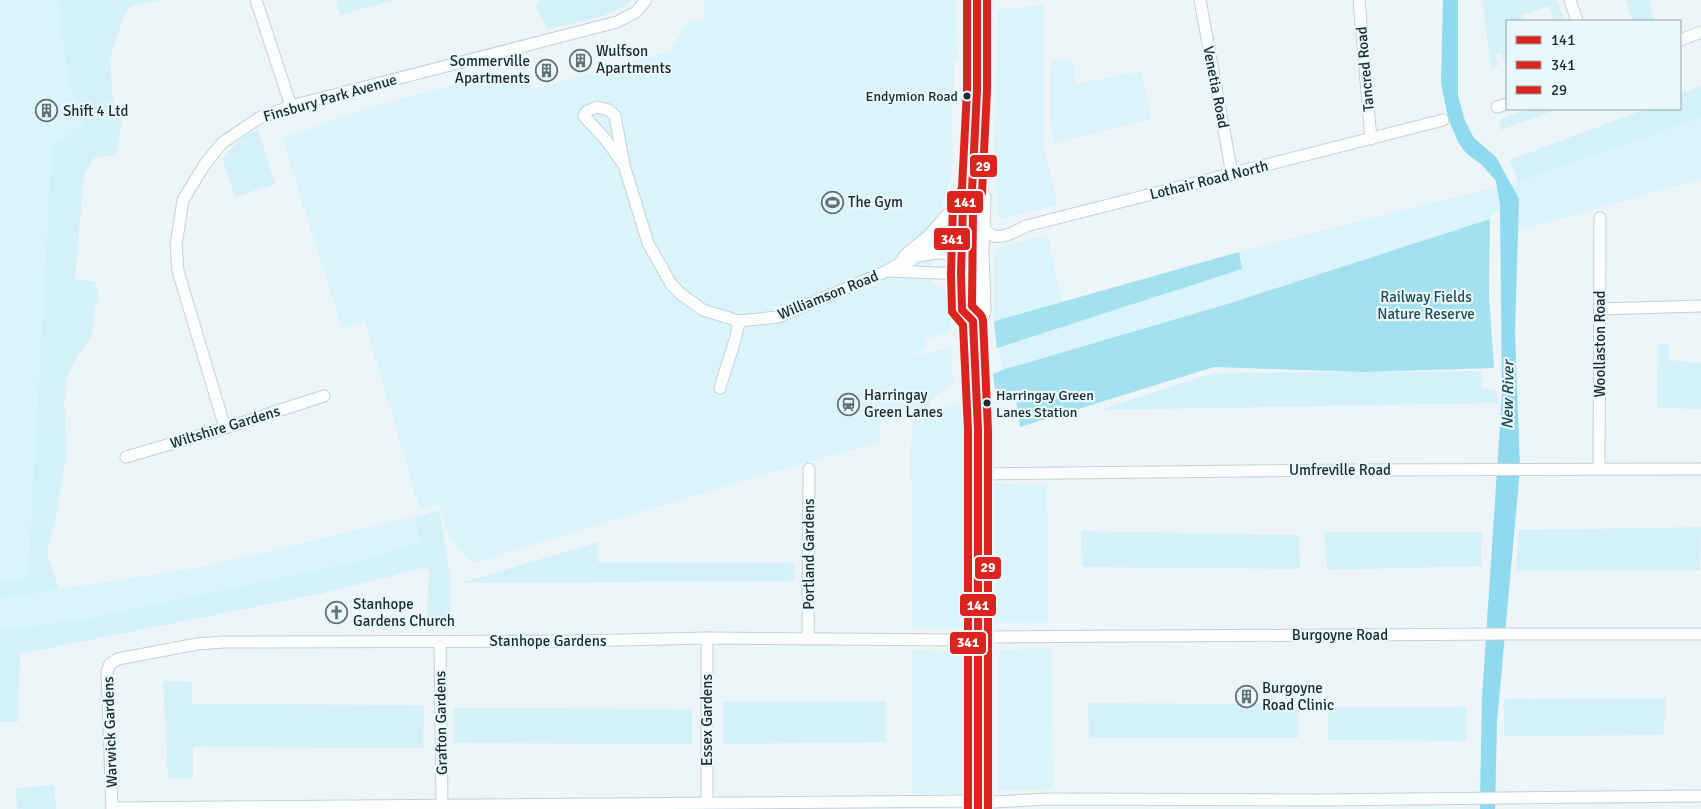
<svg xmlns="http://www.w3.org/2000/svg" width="1701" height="809" viewBox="0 0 1701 809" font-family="Signika,sans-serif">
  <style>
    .built { fill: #daf4fb }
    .green { fill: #d4f1f9 }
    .forest { fill: #a3e0f0 }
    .water { fill: #8fdaee }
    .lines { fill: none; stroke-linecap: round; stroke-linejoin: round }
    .minor-casing { stroke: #c6d1d5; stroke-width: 13 }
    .primary-casing { stroke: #c6d1d5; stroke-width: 21 }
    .minor { stroke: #fcfefe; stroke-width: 11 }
    .primary { stroke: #fcfefe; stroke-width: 19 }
    .bus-1-casing { stroke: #e8f8fd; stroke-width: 11 }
    .bus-2-casing { stroke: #e8f8fd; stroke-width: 11 }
    .bus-3-casing { stroke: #e8f8fd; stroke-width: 11 }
    .bus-1 { stroke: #dc241f; stroke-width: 8 }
    .bus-2 { stroke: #dc241f; stroke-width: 8 }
    .bus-3 { stroke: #dc241f; stroke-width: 8 }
    .bus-dot { fill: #1b2a2f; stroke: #e8f8fd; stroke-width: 2 }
    .labels { text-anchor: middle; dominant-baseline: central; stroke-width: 4.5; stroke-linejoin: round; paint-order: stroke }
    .bus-label { font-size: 14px; fill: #1b2a2f; stroke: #e8f8fd; text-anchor: end }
    .poi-label { font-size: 15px; fill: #1b2a2f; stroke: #e8f8fd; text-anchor: start }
    .street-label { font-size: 15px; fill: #1b2a2f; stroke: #e8f8fd }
    .park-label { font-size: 15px; fill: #214e5a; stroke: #e8f8fd }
    .water-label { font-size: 16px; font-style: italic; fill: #194753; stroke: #e8f8fd }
    .line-badge { stroke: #e8f8fd; stroke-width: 2 }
    .badge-label { font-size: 14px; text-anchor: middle; font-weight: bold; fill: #fff }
  </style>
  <rect width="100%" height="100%" fill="#edf5f8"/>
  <g class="built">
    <polygon points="0,0 61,0 70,85 84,123 39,592 197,568 412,517 421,543 398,575 319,594 0,658 0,582 7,580 0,580"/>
    <polygon points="704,0 956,0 957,60 953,63 952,175 941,210 932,224 932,284 941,287 948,296 950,302 951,332 925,339 929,346 909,357 952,347 951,365 955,381 928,402 930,407 879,424 881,442 769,473 473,563 449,538 439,504 421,509 418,503 365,322 342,328 282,138 375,106 490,75 494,86 525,82 535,89 670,51 688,20 705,20"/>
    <polygon points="1044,5 1044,150 1058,204 1002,219 998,217 997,191 994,187 997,14 1001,9"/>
    <polygon points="1073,59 1076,84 1142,71 1151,119 1054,143 1050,117 1051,61"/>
    <polygon points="1701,118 1701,179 1517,231 1517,205 1492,214 1490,219 1224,305 1002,370 994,322 995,251 998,248 1047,235 1063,302 1239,252 1397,211 1518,182"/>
    <polygon points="961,402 964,440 963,628 912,628 911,445 914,417"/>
    <polygon points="995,483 1047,485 1048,623 995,623"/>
    <polygon points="1049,648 1052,649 1053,789 998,790 999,650"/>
    <polygon points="912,650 962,652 962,794 912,794"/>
  </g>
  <g class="green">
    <path d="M57 0H160L130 7 124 16 110 58 113 104 123 105C120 123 121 139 115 156L95 157 84 174 75 279 95 282 99 304 95 305 92 337 77 356 67 378 64 401 67 452 56 518 47 553 59 589 0 599V581L28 578 52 146 84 123 70 85Z"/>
    <polygon points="336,0 395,0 340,15"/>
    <path d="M540 0H632C612 18 574 23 548 29L536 7Z"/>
    <polygon points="1482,0 1557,0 1564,21 1554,21 1549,6 1522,15 1524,21 1507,21 1507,69 1501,53 1495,55 1499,65 1491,68"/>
    <polygon points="1626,0 1649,0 1655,21 1633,21"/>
    <polygon points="1701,86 1701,118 1518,182 1510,160 1646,109 1680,109 1680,94"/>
    <polygon points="1529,109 1557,109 1501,130 1499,120"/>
    <polygon points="258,130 275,184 235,197 222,158 242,137"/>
    <polygon points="1658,344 1669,344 1669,360 1701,363 1701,409 1657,408"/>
    <polygon points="1481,371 1483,389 1496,389 1498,403 1100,410 1213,373"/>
    <polygon points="439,510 450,573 451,619 427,620 428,582 430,576 427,567 319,594 20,654 18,722 0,722 0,630 86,619 355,562 420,543 414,517"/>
    <polygon points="1701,527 1700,570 1516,571 1519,530"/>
    <polygon points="1081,531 1299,535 1300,569 1082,567"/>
    <polygon points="1324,532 1482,532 1481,566 1327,570"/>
    <polygon points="598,542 598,562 794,563 794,581 460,583"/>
    <polygon points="163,681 192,682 192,704 424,705 423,748 193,747 193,779 168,778"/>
    <polygon points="1665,698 1664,735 1504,736 1504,699"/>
    <polygon points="886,701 886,742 723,744 723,702"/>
    <polygon points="1088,703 1298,704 1298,738 1089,738"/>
    <polygon points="1328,707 1467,707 1466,741 1328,740"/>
    <polygon points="454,708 692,709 692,744 454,743"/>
    <polygon points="54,785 56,809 17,809 16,788"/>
  </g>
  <g class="forest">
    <polygon points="1490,219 1489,295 1494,368 1363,372 1214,367 1020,427 1016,398 997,403 993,374 1002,370 1224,305"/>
    <polygon points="1239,252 1242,269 997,348 994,322 995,321"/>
  </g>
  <polygon class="water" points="1443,0 1458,0 1458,95 1465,121 1474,138 1496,157 1519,199 1515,333 1520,469 1497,722 1495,809 1480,809 1480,799 1482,698 1502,394 1500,205 1496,181 1482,165 1466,153 1458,142 1448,118 1441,83"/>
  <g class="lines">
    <defs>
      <g id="minor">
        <polyline points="256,0 291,106"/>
        <polyline points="1200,0 1232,174"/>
        <polyline points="1359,0 1371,139"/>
        <polyline points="1570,0 1577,21"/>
        <polyline points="1680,40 1701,32"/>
        <polyline points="1497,107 1507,104"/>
        <polyline points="624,165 606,140 584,116 587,111 597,107 609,110 615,116 624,165 648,243 671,284 682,295 703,310 739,321 778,317 887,271 908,258 935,253 966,254"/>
        <path d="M980 225C984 229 989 234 994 236 1003 239 1018 230 1026 226L1443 120"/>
        <polyline points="887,271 965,274"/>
        <polyline points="1600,309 1701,306"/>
        <path d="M720 388C726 365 736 344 739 321"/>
        <polyline points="225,428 178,271 176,245 183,200 205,164 222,143 259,118 291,106 617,22 636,12 646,0"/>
        <polyline points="126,457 225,428 324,396"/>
        <polyline points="1599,469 1600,218"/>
        <polyline points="979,474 1349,470 1701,469"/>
        <polyline points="808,638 809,469"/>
        <polyline points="440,641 442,805"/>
        <polyline points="707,802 707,638"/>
        <polyline points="112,808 978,801 994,802 1048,799 1318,800 1701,796"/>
        <polyline points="112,809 107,671 110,664 118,659 197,644 223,642 576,641 707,638 958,640 994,637 1505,634 1701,634"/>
      </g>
      <g id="primary">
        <polyline points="977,0 977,90 972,191 963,205 961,273 962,310 973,321 978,430 978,809"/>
        <polyline points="972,191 981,198 979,249 981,312 973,321"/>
        <polyline points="908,258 932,238 954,213 963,205"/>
      </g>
    </defs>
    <use href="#minor" class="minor-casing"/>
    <use href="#primary" class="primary-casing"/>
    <use href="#minor" class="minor"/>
    <use href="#primary" class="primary"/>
    <defs>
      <polyline id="bus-1" points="977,0 977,90 972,191 963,205 961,273 962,310 973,321 978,430 978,809"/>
      <polyline id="bus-2" points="967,0 967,90 962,188 953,204 951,273 952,312 963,325 968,430 968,809"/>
      <polyline id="bus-3" points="987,0 987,90 982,193 973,208 972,306 981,315 983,320 988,430 988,809"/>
    </defs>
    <use href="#bus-1" class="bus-1-casing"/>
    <use href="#bus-2" class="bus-2-casing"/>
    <use href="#bus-3" class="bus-3-casing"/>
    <use href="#bus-1" class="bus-1"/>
    <use href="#bus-2" class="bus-2"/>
    <use href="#bus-3" class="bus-3"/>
  </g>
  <defs>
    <symbol id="building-ring" viewBox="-11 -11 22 22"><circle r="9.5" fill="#e8f8fd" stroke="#647175" stroke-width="1.5"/><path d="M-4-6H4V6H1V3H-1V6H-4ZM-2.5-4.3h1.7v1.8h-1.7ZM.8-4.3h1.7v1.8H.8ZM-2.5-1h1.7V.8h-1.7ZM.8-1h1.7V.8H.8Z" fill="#647175"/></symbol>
    <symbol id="stadium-ring" viewBox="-11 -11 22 22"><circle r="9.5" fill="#e8f8fd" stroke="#647175" stroke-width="1.5"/><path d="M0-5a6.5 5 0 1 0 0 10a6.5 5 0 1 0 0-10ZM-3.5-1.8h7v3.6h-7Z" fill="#647175"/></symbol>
    <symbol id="station-ring" viewBox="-11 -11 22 22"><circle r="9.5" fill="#e8f8fd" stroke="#647175" stroke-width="1.5"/><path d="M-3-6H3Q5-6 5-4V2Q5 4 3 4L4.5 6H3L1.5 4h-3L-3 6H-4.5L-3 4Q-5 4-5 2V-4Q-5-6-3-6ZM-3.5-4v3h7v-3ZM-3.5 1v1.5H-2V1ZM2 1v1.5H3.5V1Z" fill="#647175"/></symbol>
    <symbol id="church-ring" viewBox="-11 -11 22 22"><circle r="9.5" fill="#e8f8fd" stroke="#647175" stroke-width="1.5"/><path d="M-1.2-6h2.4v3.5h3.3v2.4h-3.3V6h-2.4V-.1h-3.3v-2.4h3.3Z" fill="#647175"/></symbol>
  </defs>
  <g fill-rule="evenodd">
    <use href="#building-ring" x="568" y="48" width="25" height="25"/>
    <use href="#building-ring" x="534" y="58" width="25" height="25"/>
    <use href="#building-ring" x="34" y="98" width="25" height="25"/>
    <use href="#stadium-ring" x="820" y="190" width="25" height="25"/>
    <use href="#station-ring" x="836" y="392" width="25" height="25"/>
    <use href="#church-ring" x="324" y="600" width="25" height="25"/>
    <use href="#building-ring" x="1234" y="684" width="25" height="25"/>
  </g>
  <g class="bus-dot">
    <circle cx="967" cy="96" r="4.5"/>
    <circle cx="987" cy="403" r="4.5"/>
  </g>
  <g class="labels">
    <g class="bus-label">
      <text x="958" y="96">Endymion Road</text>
      <text x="996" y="395" text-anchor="start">Harringay Green<tspan x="996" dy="17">Lanes Station</tspan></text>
    </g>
    <g class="poi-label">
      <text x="596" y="51">Wulfson<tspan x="596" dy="17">Apartments</tspan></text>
      <text x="530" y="61" text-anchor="end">Sommerville<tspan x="530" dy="17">Apartments</tspan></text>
      <text x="63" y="111">Shift 4 Ltd</text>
      <text x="848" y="202">The Gym</text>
      <text x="864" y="395">Harringay<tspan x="864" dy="17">Green Lanes</tspan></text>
      <text x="353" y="604">Stanhope<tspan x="353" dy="17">Gardens Church</tspan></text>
      <text x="1262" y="688">Burgoyne<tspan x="1262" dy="17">Road Clinic</tspan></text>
    </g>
    <g class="street-label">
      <text transform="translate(1365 69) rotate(-95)">Tancred Road</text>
      <text transform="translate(1216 87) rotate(79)">Venetia Road</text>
      <text transform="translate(330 98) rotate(-16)">Finsbury Park Avenue</text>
      <text transform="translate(1209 180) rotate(-14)">Lothair Road North</text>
      <text transform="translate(828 295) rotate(-22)">Williamson Road</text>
      <text transform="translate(1600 344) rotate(-90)">Woollaston Road</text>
      <text transform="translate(225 427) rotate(-17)">Wiltshire Gardens</text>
      <text x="1340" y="470">Umfreville Road</text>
      <text transform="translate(809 554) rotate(-90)">Portland Gardens</text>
      <text x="1340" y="635">Burgoyne Road</text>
      <text x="548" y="641">Stanhope Gardens</text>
      <text transform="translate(707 720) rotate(-90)">Essex Gardens</text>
      <text transform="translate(441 723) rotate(-91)">Grafton Gardens</text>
      <text transform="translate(110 732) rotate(-92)">Warwick Gardens</text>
    </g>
    <g class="park-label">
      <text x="1426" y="297">Railway Fields<tspan x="1426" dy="17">Nature Reserve</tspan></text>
    </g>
    <g class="water-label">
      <text transform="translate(1508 395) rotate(-89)">New River</text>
    </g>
  </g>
  <g class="line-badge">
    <rect x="969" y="154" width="29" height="24" rx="5" fill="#dc241f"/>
    <rect x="946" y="190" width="38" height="24" rx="5" fill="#dc241f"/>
    <rect x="933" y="227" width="38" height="24" rx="5" fill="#dc241f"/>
    <rect x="974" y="556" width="28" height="24" rx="5" fill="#dc241f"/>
    <rect x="959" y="593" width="38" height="24" rx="5" fill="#dc241f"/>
    <rect x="949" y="631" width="38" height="24" rx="5" fill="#dc241f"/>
  </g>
  <g class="badge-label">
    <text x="983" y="171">29</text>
    <text x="965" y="207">141</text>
    <text x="952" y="244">341</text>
    <text x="988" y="572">29</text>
    <text x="978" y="610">141</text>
    <text x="968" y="647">341</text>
  </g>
  <rect x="1506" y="20" width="175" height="90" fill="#e8f8fd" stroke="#96a6ab"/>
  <rect x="1516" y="36" width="25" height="8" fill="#dc241f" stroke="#96a6ab"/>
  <text x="1551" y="45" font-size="15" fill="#1b2a2f">141</text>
  <rect x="1516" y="61" width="25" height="8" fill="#dc241f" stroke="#96a6ab"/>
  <text x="1551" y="70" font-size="15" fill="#1b2a2f">341</text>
  <rect x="1516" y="86" width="25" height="8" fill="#dc241f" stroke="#96a6ab"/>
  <text x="1551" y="95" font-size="15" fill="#1b2a2f">29</text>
</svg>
